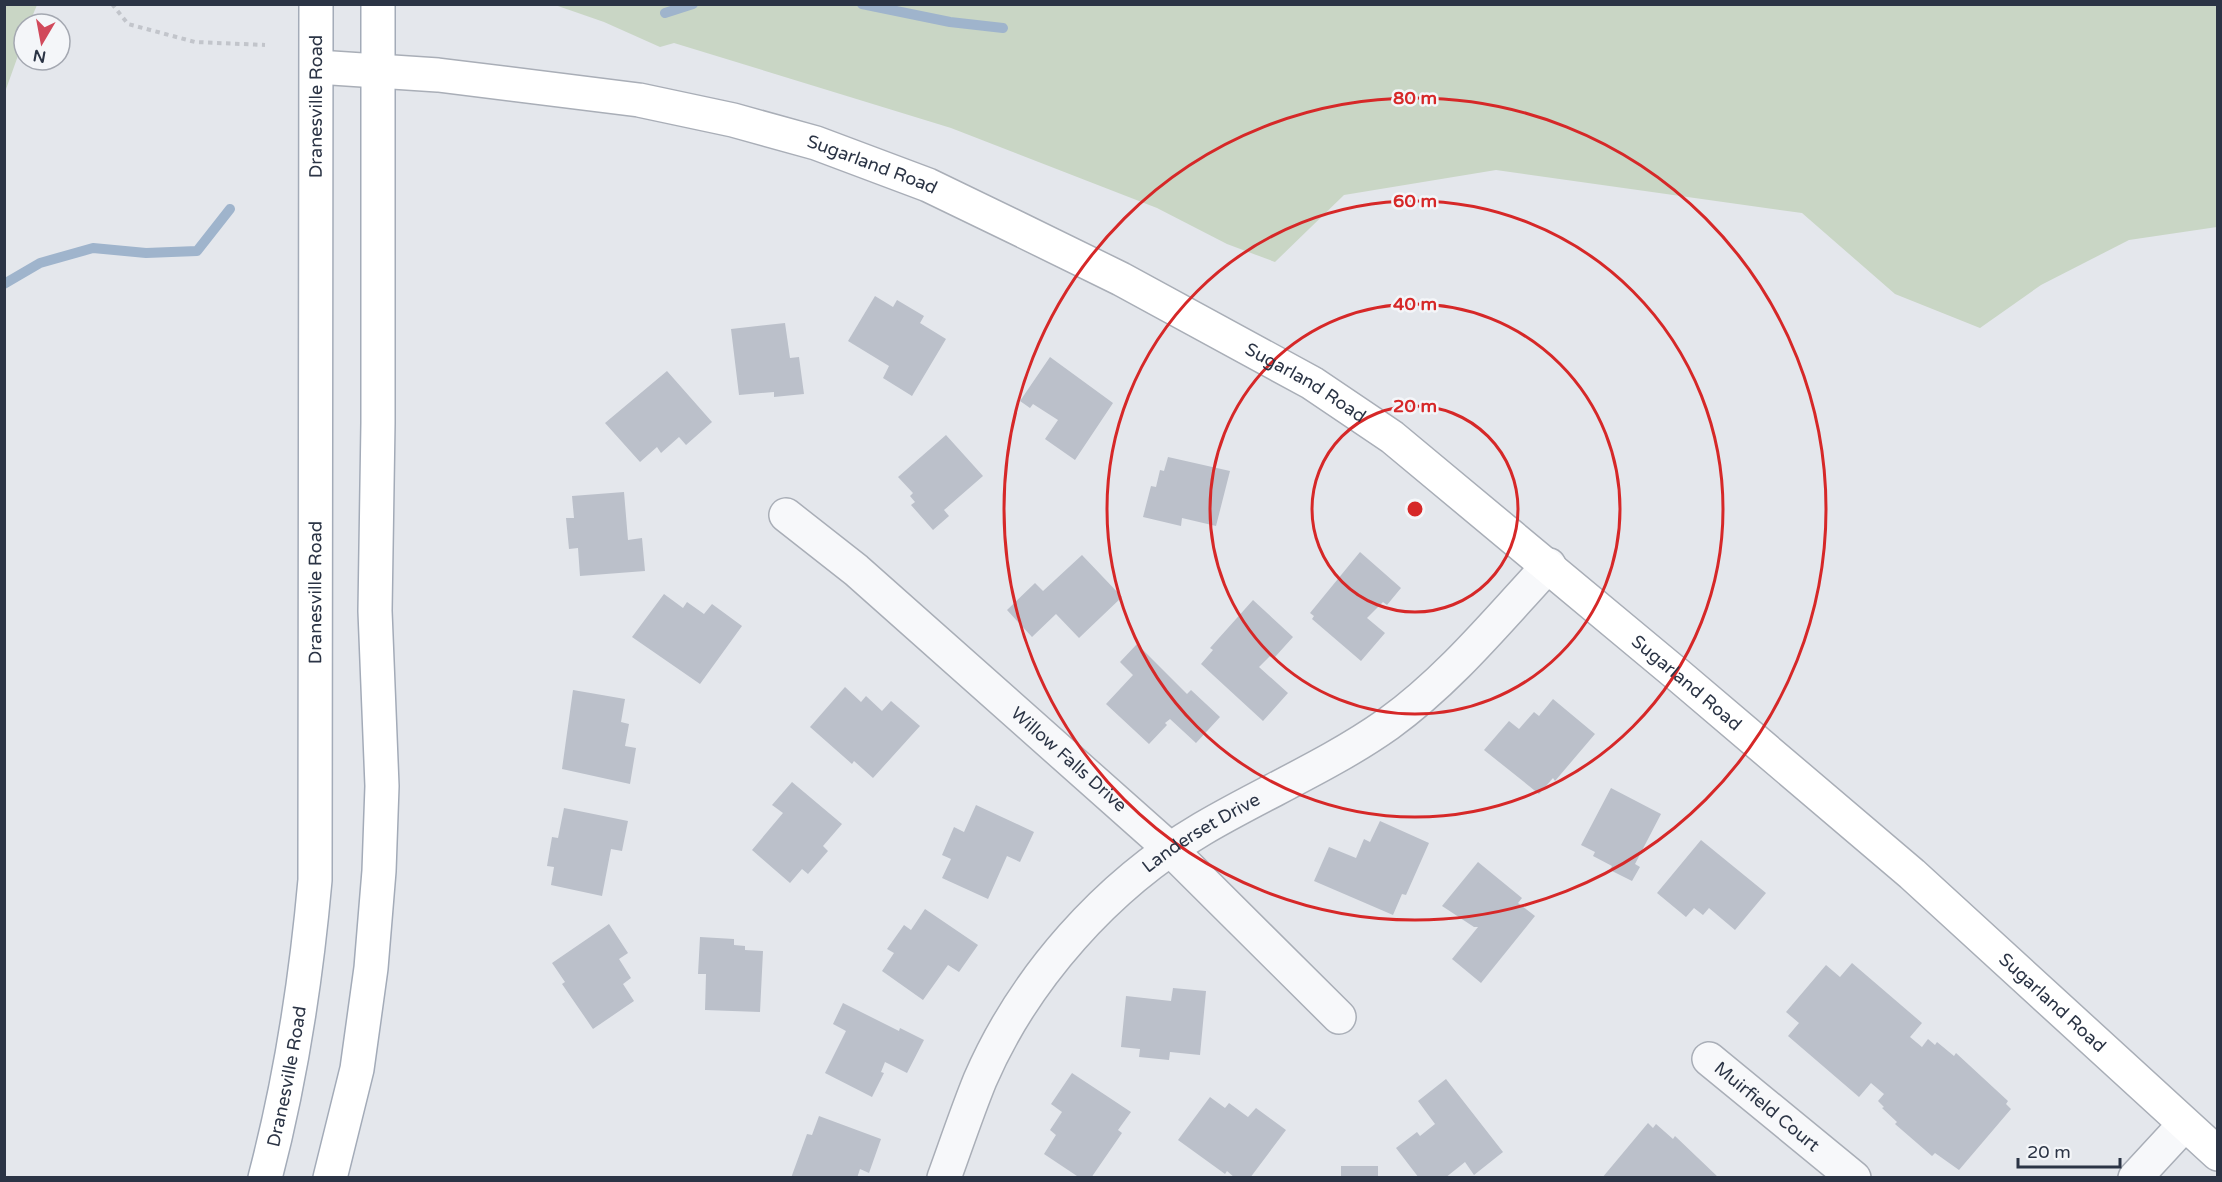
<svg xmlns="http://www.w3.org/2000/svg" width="2222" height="1182" viewBox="0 0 2222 1182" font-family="'Varela Round',sans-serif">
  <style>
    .green { fill: #c9d6c5 }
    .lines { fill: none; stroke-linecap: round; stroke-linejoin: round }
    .stream { stroke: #9fb4cc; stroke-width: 10 }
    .building { fill: #bbc0ca }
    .street-casing { stroke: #a9aeb7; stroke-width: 36 }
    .secondary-casing { stroke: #a9aeb7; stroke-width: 36 }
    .primary-casing { stroke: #a3abb8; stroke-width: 36 }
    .path { stroke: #c2c5cb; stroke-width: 4; stroke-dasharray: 4.5 4.5; stroke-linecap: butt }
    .street { stroke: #f7f8fa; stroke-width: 33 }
    .secondary { stroke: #fff; stroke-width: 33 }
    .primary { stroke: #fff; stroke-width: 33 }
    .ring { fill: none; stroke: #d62828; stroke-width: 3 }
    .labels { text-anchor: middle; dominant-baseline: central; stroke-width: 5; stroke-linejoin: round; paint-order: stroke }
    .street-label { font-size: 18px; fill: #2b3445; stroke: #f4f6f9 }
    .centre { fill: #d62828; stroke: #f4f6f9; stroke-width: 3 }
    .ring-label { font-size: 18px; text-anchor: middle; font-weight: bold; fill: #d62828; stroke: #f4f6f9; stroke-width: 5; stroke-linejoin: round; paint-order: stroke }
  </style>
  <rect width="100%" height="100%" fill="#e4e7ec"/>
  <g class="green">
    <polygon points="5,4 37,5 29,24 24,24 24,39 5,92"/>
    <polygon points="555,5 2217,5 2217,227 2129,240 2041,285 1980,328 1895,294 1802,213 1496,170 1344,195 1275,262 1227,244 1157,208 951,128 674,43 660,47 604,22"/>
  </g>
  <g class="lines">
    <g class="stream">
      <polyline points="862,4 950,22 1003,28"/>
      <polyline points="665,13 693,4"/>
      <polyline points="4,284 40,263 93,248 146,253 197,251 230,209"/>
    </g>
  </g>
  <g class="building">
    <polygon points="875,296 893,307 897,300 924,316 920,323 946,339 912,396 883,378 889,366 848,341"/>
    <polygon points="785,323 790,358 799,357 804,394 774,397 774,392 739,395 731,329"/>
    <polygon points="1050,357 1113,403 1075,460 1045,439 1058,420 1033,404 1030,408 1020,401"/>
    <polygon points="667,371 712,422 686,445 679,437 661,453 657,447 640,462 605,423"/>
    <polygon points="946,435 983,476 944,510 949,516 933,530 911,505 915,502 910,496 913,493 898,477"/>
    <polygon points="1168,457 1230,471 1216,526 1182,518 1181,526 1143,517 1151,486 1156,487 1160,470 1164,471"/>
    <polygon points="624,492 628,540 642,538 645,571 580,576 578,548 569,549 566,518 574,518 572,496"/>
    <polygon points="1360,552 1401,588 1387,605 1383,602 1367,618 1385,633 1361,661 1312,619 1314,616 1310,613"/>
    <polygon points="1082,555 1122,597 1079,638 1056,614 1032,637 1007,610 1035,583 1043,591"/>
    <polygon points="664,594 683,608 687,602 704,614 712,604 742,626 700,684 632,637"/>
    <polygon points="1253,600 1293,637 1275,657 1272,654 1259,667 1288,693 1263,721 1201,664 1213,650 1210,648"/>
    <polygon points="1137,644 1187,694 1191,690 1220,717 1196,743 1170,719 1165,723 1167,725 1149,744 1106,704 1133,675 1120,662"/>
    <polygon points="845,687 861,702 866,696 882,711 891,701 920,726 873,778 854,761 852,764 810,727"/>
    <polygon points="573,690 625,699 621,722 629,724 625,746 636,748 630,784 562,769"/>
    <polygon points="1553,699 1595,734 1555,781 1553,778 1539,794 1484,750 1509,721 1519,729 1534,712 1539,716"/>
    <polygon points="792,782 842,824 823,846 828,851 808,874 802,869 790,883 752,850 783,813 772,805"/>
    <polygon points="1611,788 1661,814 1635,864 1640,867 1632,881 1610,870 1612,866 1593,856 1595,852 1581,845"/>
    <polygon points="976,805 1034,832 1020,862 1007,856 988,899 942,878 951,859 942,855 954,827 964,832"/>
    <polygon points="564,808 628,821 622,851 611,849 602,896 551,885 554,867 547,866 552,837 558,838"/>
    <polygon points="1380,821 1429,843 1406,895 1402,894 1393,915 1314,881 1329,847 1356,858 1364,839 1370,842"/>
    <polygon points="1701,840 1766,893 1735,930 1709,908 1703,915 1694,908 1686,917 1657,893"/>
    <polygon points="1478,862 1522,898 1518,903 1535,916 1481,983 1452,959 1478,927 1474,927 1442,906"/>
    <polygon points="925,909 978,945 959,972 948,965 923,1000 882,971 894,953 887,949 904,925 911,930"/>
    <polygon points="609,924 628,953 619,959 631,978 623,984 634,1001 593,1029 562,984 565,982 552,963"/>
    <polygon points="700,937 734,939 734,945 745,946 745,950 763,951 760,1012 705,1010 706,974 698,974"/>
    <polygon points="1852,963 1922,1023 1910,1037 1922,1047 1928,1039 1935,1045 1937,1042 1954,1056 1956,1053 2008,1101 2006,1104 2011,1109 1959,1170 1935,1153 1932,1156 1895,1124 1897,1122 1882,1108 1884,1107 1878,1101 1884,1094 1871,1083 1859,1097 1788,1036 1799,1023 1786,1012 1826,965 1840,977"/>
    <polygon points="1173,988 1206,991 1200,1055 1170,1052 1169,1060 1139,1057 1140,1049 1121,1047 1126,996 1171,1001"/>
    <polygon points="843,1003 899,1031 900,1028 924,1040 907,1073 885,1062 881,1072 884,1073 872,1097 825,1073 846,1031 833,1024"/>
    <polygon points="1072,1073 1131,1112 1118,1130 1122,1133 1091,1178 1080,1178 1044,1154 1056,1135 1050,1130 1062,1112 1051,1104"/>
    <polygon points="1446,1079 1503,1152 1474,1175 1465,1162 1445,1178 1419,1178 1396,1148 1417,1132 1420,1136 1435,1124 1418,1101"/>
    <polygon points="1210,1097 1225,1108 1229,1103 1248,1117 1256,1108 1286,1130 1250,1178 1235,1178 1227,1171 1225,1174 1178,1140"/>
    <polygon points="819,1116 881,1139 869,1173 860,1169 857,1178 791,1178 807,1134 812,1135"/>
    <polygon points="1648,1123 1653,1128 1656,1124 1673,1139 1675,1136 1719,1178 1602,1178"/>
    <rect x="1341" y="1166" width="37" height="12"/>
  </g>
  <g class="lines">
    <defs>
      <g id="street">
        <path id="s1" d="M786 515 856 570 1170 849 1339 1017"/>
        <path id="s2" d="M1709 1059 1854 1178"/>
        <path id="s3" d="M944 1178C956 1145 967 1112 980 1080 1024 978 1107 885 1202 829 1263 793 1330 765 1388 724 1449 680 1498 620 1549 565"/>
        <polyline points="2135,1178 2184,1125"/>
      </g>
      <g id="secondary">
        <path id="s4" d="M317 67 438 75 639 100 733 120 816 143 928 185 1017 228 1121 279 1312 383 1392 437 1678 675 1912 874 2218 1154"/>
      </g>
      <g id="primary">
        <path id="s5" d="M265 1178C291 1079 306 981 315 880L316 4"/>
        <polyline points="330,1178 357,1069 371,968 379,871 382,786 375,611 378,423 378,4"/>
      </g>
    </defs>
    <use href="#street" class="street-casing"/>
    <use href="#secondary" class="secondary-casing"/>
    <use href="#primary" class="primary-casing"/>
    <polyline class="path" points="112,4 128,24 195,42 265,45"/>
    <use href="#street" class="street"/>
    <use href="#secondary" class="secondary"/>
    <use href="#primary" class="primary"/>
  </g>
  <g class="ring">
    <circle cx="1415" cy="509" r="103"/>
    <circle cx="1415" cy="509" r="205"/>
    <circle cx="1415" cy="509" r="308"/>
    <circle cx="1415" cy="509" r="411"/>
  </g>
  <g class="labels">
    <g class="street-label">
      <text stroke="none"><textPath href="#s5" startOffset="1076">Dranesville Road</textPath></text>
      <text stroke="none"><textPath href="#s4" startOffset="566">Sugarland Road</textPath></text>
      <text stroke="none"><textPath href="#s4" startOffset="1052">Sugarland Road</textPath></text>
      <text stroke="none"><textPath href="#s5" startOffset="590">Dranesville Road</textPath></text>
      <text stroke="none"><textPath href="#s4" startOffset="1538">Sugarland Road</textPath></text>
      <text stroke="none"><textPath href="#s1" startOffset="374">Willow Falls Drive</textPath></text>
      <text stroke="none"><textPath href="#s3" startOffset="442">Landerset Drive</textPath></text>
      <text stroke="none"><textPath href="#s4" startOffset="2024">Sugarland Road</textPath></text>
      <text stroke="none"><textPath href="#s5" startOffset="104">Dranesville Road</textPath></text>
      <text stroke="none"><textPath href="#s2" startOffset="75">Muirfield Court</textPath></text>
    </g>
  </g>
  <circle cx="1415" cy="509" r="9" class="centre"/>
  <g class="ring-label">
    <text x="1415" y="104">80 m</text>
    <text x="1415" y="207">60 m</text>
    <text x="1415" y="310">40 m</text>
    <text x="1415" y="412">20 m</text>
  </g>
  <rect width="2222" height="1182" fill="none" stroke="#2b3445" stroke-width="12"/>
  <g transform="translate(42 42) rotate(190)"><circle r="28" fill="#f4f6f9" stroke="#a4a8b1" stroke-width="1.5"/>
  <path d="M0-4.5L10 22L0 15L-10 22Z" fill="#d1495b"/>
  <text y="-9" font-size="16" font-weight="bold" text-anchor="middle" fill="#2b3445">N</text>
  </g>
  <path d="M2018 1158v9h102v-9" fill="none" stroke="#2b3445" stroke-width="3"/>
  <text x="2027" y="1158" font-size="18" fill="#2b3445" stroke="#f4f6f9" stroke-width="4.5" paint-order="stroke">20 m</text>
</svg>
